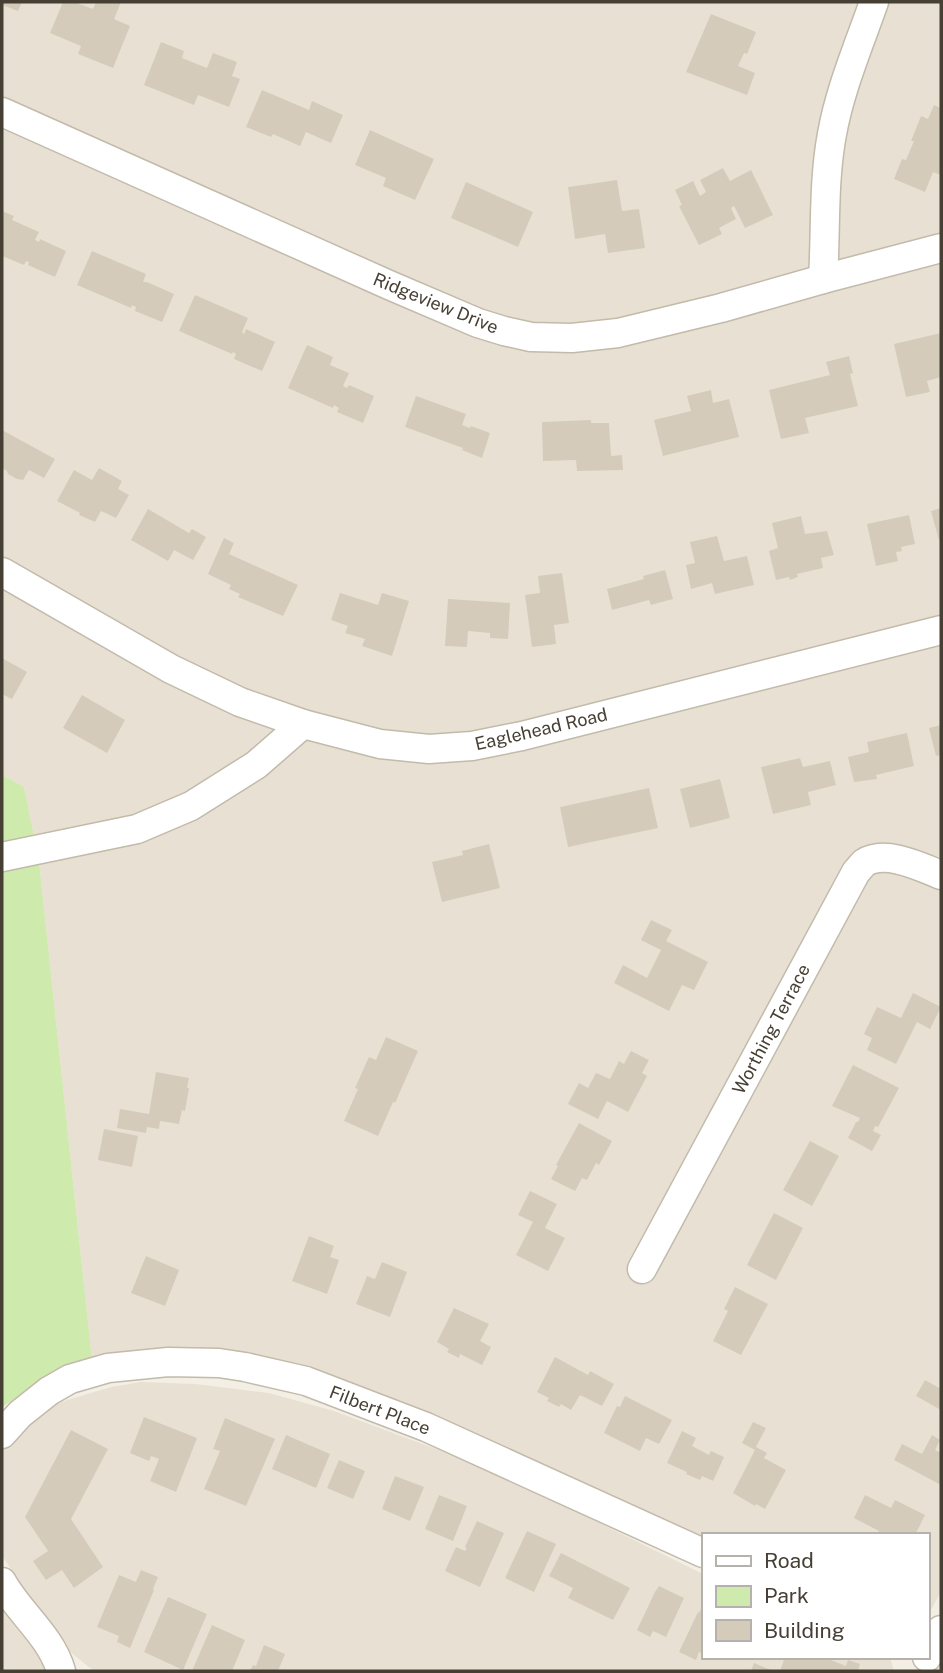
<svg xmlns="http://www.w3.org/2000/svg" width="943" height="1673" viewBox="0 0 943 1673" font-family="'Public Sans',sans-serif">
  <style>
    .residential { fill: #e8e1d3 }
    .green { fill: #ceeaac }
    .building { fill: #d5cbba }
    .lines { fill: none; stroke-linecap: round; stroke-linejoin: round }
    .minor-casing { stroke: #c2baaa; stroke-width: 31 }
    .minor { stroke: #fff; stroke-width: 28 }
    .labels { text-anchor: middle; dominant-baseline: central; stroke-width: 7; stroke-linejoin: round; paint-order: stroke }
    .street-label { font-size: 18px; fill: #463f34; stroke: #fff }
  </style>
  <rect width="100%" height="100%" fill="#f3efe5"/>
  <g class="residential">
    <polygon points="2,2 941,2 941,1592 927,1617 927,1535 703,1535 703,1542 347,1388 92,1361 39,861 24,787 2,775"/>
    <polygon points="141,1382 196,1384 269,1393 334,1411 439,1450 579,1513 703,1574 703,1657 890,1657 894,1671 94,1671 65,1648 2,1556 2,1450 14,1430 38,1412 67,1400 111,1387"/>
    <polygon points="2,1597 34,1641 44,1664 45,1671 2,1671"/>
  </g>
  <polygon class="green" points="2,775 24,787 39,861 92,1361 32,1387 2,1407"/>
  <g class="building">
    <polygon points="2,2 22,2 18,11 2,5"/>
    <polygon points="63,2 74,2 93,9 96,2 121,2 114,19 130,26 113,68 78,54 81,46 50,33"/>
    <polygon points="711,14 756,32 747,54 744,53 738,66 755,73 747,95 686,72"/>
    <polygon points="161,42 184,51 182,58 207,68 213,53 237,62 232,76 240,79 229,107 198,95 194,105 144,85"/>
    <polygon points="262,90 309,110 312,101 343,115 331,143 306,132 300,146 273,134 271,137 246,127"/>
    <polygon points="934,105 941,108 941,175 933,172 925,192 894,179 902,159 906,160 914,141 911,141 921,116 928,119"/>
    <polygon points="370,130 434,159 415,200 383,186 386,178 355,165"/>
    <polygon points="723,168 730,181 751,170 773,215 745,228 734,206 731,208 736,219 719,228 722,234 699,245 679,206 682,205 675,190 693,181 700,196 706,192 700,180"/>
    <polygon points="617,180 622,211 639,209 645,248 608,253 605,234 575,239 568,187"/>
    <polygon points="466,182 533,212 518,247 451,218"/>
    <polygon points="2,211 14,216 12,220 39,232 35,240 39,242 40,239 66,251 55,277 28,265 29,262 26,261 24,265 2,256"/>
    <polygon points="92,251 146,274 143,282 147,282 174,294 162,322 135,311 136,307 132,305 131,308 77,285"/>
    <polygon points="195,295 248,318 242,332 244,334 246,329 275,342 262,371 234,359 236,354 233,352 232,354 179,331"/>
    <polygon points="941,333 941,377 927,381 930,392 906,397 894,344"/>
    <polygon points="307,345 333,357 330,365 349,373 343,386 347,388 349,385 374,396 363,423 337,412 339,408 334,405 333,408 288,388"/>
    <polygon points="849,356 853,373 850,374 858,406 805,418 809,433 781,439 769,390 830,375 826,362"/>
    <polygon points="711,390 713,403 729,399 739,437 663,456 654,420 691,411 687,396"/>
    <polygon points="416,396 466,414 462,425 470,428 471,426 490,433 482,458 462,450 463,448 405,427"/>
    <polygon points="591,420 591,423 609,423 611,456 622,455 623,470 577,471 576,460 543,461 542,422"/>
    <polygon points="2,430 55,459 44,478 29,470 23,480 17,479 8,474 7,471 2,468"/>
    <polygon points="99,468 122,481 118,489 129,495 116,518 101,511 95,522 79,515 80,513 57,501 74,470 92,480"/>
    <polygon points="941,508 941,539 939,540 931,511"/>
    <polygon points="148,509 189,533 192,529 206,537 193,560 174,550 168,561 131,540"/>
    <polygon points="909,515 915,544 901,547 902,551 896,552 898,561 876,566 867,524"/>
    <polygon points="801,516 805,534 827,531 834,555 821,558 823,568 797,574 798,577 790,580 789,577 776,580 769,551 778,548 772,523"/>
    <polygon points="717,536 724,561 747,556 754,585 715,594 712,583 691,589 686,565 695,563 690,542"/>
    <polygon points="224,538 234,543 229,554 298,585 283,616 238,597 240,594 229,589 231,585 208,574"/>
    <polygon points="665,570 673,599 651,605 649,600 612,610 607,589 644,579 643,576"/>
    <polygon points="562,573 569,623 554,625 556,644 532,647 525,595 540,593 538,576"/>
    <polygon points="340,593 378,605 382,593 409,601 392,656 362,646 365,639 345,633 348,626 331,620"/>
    <polygon points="448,599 510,603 508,639 490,638 490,633 468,631 467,647 445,646"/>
    <polygon points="2,658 27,672 12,699 2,694"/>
    <polygon points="82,695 125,720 107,753 63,728"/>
    <polygon points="941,725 941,755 936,756 929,728"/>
    <polygon points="907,733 914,766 876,775 877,779 854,782 848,757 869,752 867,742"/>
    <polygon points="800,758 803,767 830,761 836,785 808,792 811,805 773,814 761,767"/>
    <polygon points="720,779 730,818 690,828 680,789"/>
    <polygon points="649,788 658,828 568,847 560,807"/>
    <polygon points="489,844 500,888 442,902 432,862 463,855 462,851"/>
    <polygon points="651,920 672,930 666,941 708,962 694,990 682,985 669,1011 614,983 623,965 647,978 661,950 641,940"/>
    <polygon points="913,993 941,1007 930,1029 917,1022 896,1064 867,1050 872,1038 864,1034 877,1007 901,1018"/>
    <polygon points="386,1037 418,1051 395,1103 393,1102 378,1136 344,1121 358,1089 355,1088 369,1057 376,1060"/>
    <polygon points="631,1051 649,1060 642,1073 647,1076 628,1112 607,1101 598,1119 568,1104 579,1083 588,1088 596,1073 610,1079 619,1061 624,1064"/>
    <polygon points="853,1065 899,1088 878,1127 875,1126 873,1131 881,1135 872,1151 848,1138 856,1122 858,1122 860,1118 832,1106"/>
    <polygon points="156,1072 189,1078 187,1088 189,1088 185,1111 182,1110 179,1124 160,1121 159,1129 147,1127 146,1133 117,1128 120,1109 149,1114"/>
    <polygon points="579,1123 612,1141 599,1165 596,1163 587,1180 582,1178 575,1191 551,1179 558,1166 556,1165"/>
    <polygon points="104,1129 138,1136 132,1167 98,1160"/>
    <polygon points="810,1141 839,1156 812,1206 783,1190"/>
    <polygon points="530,1191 557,1204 545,1228 565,1238 548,1271 516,1255 533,1222 518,1215"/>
    <polygon points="774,1213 803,1228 776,1280 747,1265"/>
    <polygon points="309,1236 334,1246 330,1257 339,1260 327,1294 292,1281"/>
    <polygon points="146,1256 179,1270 165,1306 131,1293"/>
    <polygon points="382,1262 407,1272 390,1317 356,1304 367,1276 375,1279"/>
    <polygon points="735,1287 768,1304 741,1355 713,1341 728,1311 724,1309"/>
    <polygon points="454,1308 489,1324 480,1341 491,1347 482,1365 460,1354 459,1358 447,1352 449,1349 437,1342"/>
    <polygon points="555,1357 588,1375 590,1371 614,1384 602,1406 580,1395 571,1410 561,1404 559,1407 547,1401 549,1398 537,1392"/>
    <polygon points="925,1380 941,1389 941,1410 916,1396"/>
    <polygon points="625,1396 672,1420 659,1444 646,1438 640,1451 604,1433 617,1406 620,1407"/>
    <polygon points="144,1417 197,1438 176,1492 150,1481 159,1459 151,1456 149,1461 130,1453"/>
    <polygon points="225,1418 275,1439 246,1506 204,1489 220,1451 213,1449"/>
    <polygon points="753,1422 766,1428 756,1447 767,1453 764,1458 786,1470 765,1509 756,1504 755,1506 733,1493 755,1450 742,1443"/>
    <polygon points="71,1430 108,1449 71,1519 103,1567 74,1588 62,1570 46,1580 33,1561 48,1551 25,1517"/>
    <polygon points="682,1431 696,1438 692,1446 709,1455 711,1451 724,1457 713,1481 702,1476 700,1480 686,1474 687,1472 667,1463"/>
    <polygon points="286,1435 330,1454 316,1488 272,1469"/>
    <polygon points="932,1435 940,1440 935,1450 941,1453 941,1485 894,1460 902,1444 922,1454"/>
    <polygon points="339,1460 365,1471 353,1499 327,1488"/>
    <polygon points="395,1476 424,1487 410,1521 382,1509"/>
    <polygon points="439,1495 467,1506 453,1541 425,1529"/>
    <polygon points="865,1495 891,1508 895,1500 925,1515 915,1535 877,1535 879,1531 854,1518"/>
    <polygon points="477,1521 504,1533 480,1587 445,1571 456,1547 465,1551 467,1548 465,1547"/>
    <polygon points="527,1531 556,1544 534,1592 505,1578"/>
    <polygon points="561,1553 630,1588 613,1620 568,1598 573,1588 549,1576"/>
    <polygon points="141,1570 158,1577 153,1589 154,1590 130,1648 117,1642 119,1636 97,1627 119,1575 136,1582"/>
    <polygon points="659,1586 684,1598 666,1637 653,1631 650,1637 637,1630 655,1592"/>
    <polygon points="168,1597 207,1614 183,1670 144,1652"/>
    <polygon points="703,1605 703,1654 699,1652 696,1660 679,1652 698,1612 699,1613"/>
    <polygon points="212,1625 245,1640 232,1671 192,1671"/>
    <polygon points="264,1645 285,1654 278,1671 250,1671 253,1665 256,1666"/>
    <polygon points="785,1657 823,1657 846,1666 848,1660 860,1664 858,1671 780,1671"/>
    <polygon points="754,1663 773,1671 751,1671"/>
  </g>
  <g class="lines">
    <defs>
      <g id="minor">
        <path d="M2 112 389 285 478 323 504 331 531 337 572 338 618 333 721 308 823 279C826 231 823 182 832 134 840 89 859 45 874 2"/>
        <polyline points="823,279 941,248"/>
        <polyline points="2,572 171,669 240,702 303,724 380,744 429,749 472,746 522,736 941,630"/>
        <polyline points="2,857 137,829 191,806 256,765 303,724"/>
        <path d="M642 1269 856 872C859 869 861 866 864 863 885 849 921 867 941 875"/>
        <polyline points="2,1434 20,1414 49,1391 70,1379 108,1368 168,1362 219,1363 245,1367 306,1381 426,1427 703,1553"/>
        <path d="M2 1582C19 1613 51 1636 61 1671"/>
        <polyline points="927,1657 941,1630"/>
      </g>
    </defs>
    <use href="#minor" class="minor-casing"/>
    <use href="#minor" class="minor"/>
  </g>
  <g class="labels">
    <g class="street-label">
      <text transform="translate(436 303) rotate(22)">Ridgeview Drive</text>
      <text transform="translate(541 729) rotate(-13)">Eaglehead Road</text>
      <text transform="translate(771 1029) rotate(-62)">Worthing Terrace</text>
      <text transform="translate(380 1410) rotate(21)">Filbert Place</text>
    </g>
  </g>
  <rect width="943" height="1673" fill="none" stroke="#463f34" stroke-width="7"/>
  <rect x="702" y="1533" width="228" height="126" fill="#ffffff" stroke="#b5b2ae" stroke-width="2"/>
  <rect x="716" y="1556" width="35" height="10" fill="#ffffff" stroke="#b5b2ae" stroke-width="2"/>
  <text x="764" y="1568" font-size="21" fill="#463f34">Road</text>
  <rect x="716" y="1586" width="35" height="21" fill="#ceeaac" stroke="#b5b2ae" stroke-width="2"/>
  <text x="764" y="1603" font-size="21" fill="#463f34">Park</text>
  <rect x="716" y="1620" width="35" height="21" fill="#d5cbba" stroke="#b5b2ae" stroke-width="2"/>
  <text x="764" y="1638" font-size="21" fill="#463f34">Building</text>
</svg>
